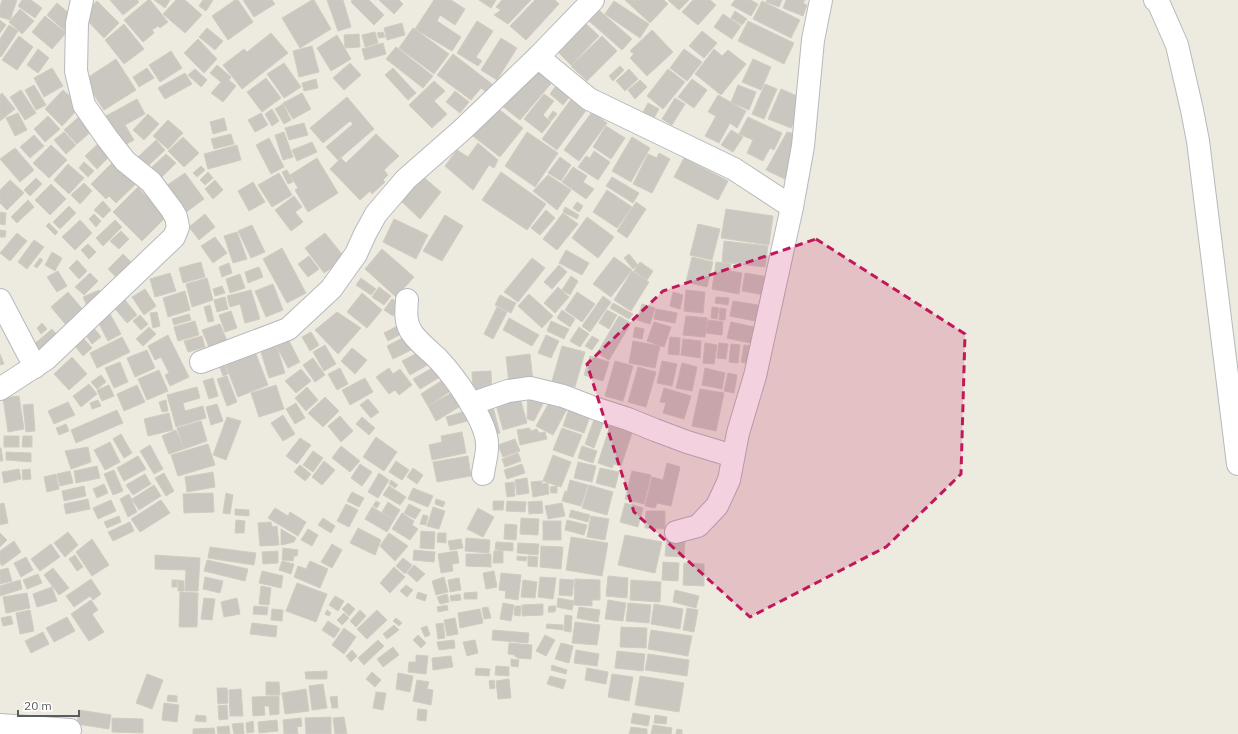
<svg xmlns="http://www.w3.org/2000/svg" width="1238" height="734" viewBox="0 0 1238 734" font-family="'IBM Plex Sans',sans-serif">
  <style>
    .building { fill: #cac7c0; stroke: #d2ccbf }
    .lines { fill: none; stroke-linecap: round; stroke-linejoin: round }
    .minor-casing { stroke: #b6b9be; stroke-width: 24 }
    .minor { stroke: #fff; stroke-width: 22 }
    .marked { fill: #c2185b; fill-opacity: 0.2; stroke: #c2185b; stroke-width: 3; stroke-dasharray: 8 5; stroke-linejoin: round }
  </style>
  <rect width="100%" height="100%" fill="#edebe0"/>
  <g class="building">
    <polygon points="2,0 17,0 10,20 0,17 0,7"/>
    <polygon points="22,0 31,0 42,8 35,18 18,6"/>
    <polygon points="110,0 137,0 139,2 123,15"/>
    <polygon points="148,0 150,0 168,22 160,28 158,26 152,30 154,33 143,42 124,20"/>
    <polygon points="154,0 170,0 165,8"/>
    <polygon points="176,0 185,0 202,15 185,33 163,14"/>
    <polygon points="203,0 213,0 206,11 199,6"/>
    <polygon points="235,0 238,0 253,22 228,40 212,16"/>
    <polygon points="243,0 272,0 275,4 254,17"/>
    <polygon points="312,0 314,0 331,29 300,48 282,18"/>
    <polygon points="327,0 343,0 351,27 338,31"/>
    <polygon points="352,0 369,0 384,15 374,25 351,2"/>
    <polygon points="379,0 399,0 403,4 394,14"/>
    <polygon points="434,0 451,0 465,9 455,25 440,15 437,21 461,37 452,51 415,29"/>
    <polygon points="479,0 496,0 491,8"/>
    <polygon points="502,0 531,0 508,24 494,15 501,10 496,7"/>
    <polygon points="535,0 555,0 559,4 526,40 510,26"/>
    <polygon points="625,0 664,0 668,4 650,23"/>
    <polygon points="668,0 689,0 679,10"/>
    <polygon points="693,0 710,0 716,5 698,25 682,12"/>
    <polygon points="735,0 751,0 758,4 751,16 731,5"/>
    <polygon points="767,0 782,0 779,7 766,2"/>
    <polygon points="786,0 805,0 803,3 807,5 803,16 783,8"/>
    <polygon points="97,1 119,23 104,38 82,15"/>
    <polygon points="614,1 649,24 640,38 605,14"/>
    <polygon points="762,1 800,20 791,38 753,19"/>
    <polygon points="57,3 77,20 66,32 47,15"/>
    <polygon points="20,9 34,21 22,34 9,22"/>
    <polygon points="599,10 632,39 622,50 589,21"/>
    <polygon points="735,11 747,19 742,25 731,18"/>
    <polygon points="723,14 741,26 732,39 714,27"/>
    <polygon points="45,16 66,33 52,49 32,32"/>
    <polygon points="0,20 6,25 0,33"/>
    <polygon points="582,20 599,36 571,65 555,49"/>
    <polygon points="477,21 493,31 476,57 482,61 478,66 457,53"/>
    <polygon points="748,21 794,43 784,64 738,41"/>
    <polygon points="402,23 405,35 387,40 384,28"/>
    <polygon points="124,24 144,49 124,64 105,40"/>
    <polygon points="9,25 18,31 1,57 0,56 0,39"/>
    <polygon points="207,28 223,41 215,50 199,37"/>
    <polygon points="413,28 449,54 434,74 399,48"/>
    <polygon points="652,30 673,52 647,76 630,58 634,54 630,51"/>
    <polygon points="702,31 717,43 704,58 689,46"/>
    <polygon points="375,32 378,43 365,47 362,35"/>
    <polygon points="383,32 385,37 379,38 377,33"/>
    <polygon points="271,33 288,53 242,89 223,65 244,49 247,52"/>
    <polygon points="359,34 360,47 345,48 344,35"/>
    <polygon points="337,35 351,59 331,71 317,48"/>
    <polygon points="19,36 33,47 17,70 2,60"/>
    <polygon points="602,36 617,51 587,81 571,66"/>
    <polygon points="501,38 517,48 497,80 481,70"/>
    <polygon points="198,39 217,59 204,73 184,53"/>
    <polygon points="383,43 386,54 365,60 362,49"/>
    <polygon points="312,46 319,72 299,77 293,51"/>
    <polygon points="396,47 433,76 423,88 386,59"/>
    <polygon points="38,49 49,58 38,73 27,65"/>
    <polygon points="684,49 702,62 687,81 670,68"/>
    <polygon points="714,49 722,56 728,50 746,64 721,95 695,74"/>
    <polygon points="171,51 182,68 160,82 149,65"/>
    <polygon points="453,54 492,84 486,92 481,88 471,100 437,75"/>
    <polygon points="116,59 136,90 104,110 84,80"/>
    <polygon points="753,59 771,67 761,90 742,82"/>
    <polygon points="284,63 301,87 284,98 267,74"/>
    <polygon points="350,63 361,75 344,90 333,78"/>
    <polygon points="217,65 231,77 229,80 236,86 223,102 211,93 221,82 210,73"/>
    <polygon points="538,65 555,79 520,120 502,106"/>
    <polygon points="620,66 624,70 613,81 609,76"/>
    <polygon points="52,68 63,86 44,97 34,78"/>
    <polygon points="147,68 154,78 139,87 133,77"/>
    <polygon points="393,68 416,93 408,100 385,75"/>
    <polygon points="195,69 207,80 201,87 188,75"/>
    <polygon points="629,69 638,79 625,91 616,81"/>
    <polygon points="668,69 685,82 663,109 647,96"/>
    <polygon points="185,73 192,84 165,99 158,88"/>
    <polygon points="266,78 281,98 262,112 247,92"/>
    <polygon points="316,79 318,88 304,91 302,83"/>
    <polygon points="692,79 707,90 694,108 678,97"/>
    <polygon points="640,80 647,87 635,99 628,90"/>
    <polygon points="434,81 445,91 434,101 447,114 432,128 409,105"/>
    <polygon points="558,83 572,94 563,105 550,94"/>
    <polygon points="765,84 777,89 764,119 752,114"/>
    <polygon points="34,85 46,105 36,110 25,90"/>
    <polygon points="738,85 756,92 749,110 731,102"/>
    <polygon points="781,89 804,99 791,128 768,119"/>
    <polygon points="21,90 36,113 25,120 10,97"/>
    <polygon points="63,90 81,106 62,126 45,109"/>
    <polygon points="455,91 469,102 460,113 446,102"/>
    <polygon points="2,93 15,109 0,121 0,95"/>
    <polygon points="302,93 311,109 293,119 283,103"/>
    <polygon points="544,94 554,101 543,115 551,122 542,133 524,119"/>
    <polygon points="718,95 746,111 737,128 730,123 719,143 705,136 716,116 708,112"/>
    <polygon points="347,97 374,129 338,160 326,147 353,124 350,121 323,143 310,128"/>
    <polygon points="572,98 587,109 557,150 542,139"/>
    <polygon points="675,98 685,104 672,125 662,119"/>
    <polygon points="137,99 145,114 125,125 134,140 121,147 104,117"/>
    <polygon points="648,103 659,109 654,118 643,112"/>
    <polygon points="283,104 291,120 284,124 275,109"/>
    <polygon points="492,104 523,128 500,157 469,133"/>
    <polygon points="272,109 279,121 272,126 265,114"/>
    <polygon points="553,111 557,114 551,121 548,118"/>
    <polygon points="592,112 607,123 579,161 564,150"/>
    <polygon points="18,113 27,130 15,136 6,118"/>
    <polygon points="261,113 268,125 255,132 248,120"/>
    <polygon points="148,114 159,124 144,140 133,130"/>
    <polygon points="81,115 94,129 77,144 64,130"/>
    <polygon points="48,116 60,129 45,142 34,129"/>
    <polygon points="748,117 782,133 774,150 770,148 763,161 747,153 753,140 739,134"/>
    <polygon points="224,118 227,130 213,134 210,122"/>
    <polygon points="168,120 183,133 168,149 153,136"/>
    <polygon points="304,123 308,135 289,140 285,128"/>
    <polygon points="606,126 625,138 611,159 593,147"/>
    <polygon points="731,130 743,137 733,152 721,145"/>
    <polygon points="64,132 76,145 66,154 54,140"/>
    <polygon points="284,132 293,157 283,160 275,135"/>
    <polygon points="527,132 558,153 535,187 505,166"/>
    <polygon points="787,132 800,135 791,182 766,170"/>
    <polygon points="231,134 234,144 214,149 211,139"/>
    <polygon points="376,134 399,156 384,170 388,175 383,180 385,182 372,194 370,191 360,200 330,169 341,158 346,163"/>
    <polygon points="34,135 44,146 30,158 20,147"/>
    <polygon points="183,137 199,153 184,167 168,151"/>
    <polygon points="632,137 650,148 631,182 612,171"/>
    <polygon points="269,138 284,167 271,174 256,145"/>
    <polygon points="156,140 165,150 146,168 137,158"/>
    <polygon points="100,142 112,154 97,169 85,156"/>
    <polygon points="312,142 317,152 297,161 292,150"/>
    <polygon points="478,143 498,160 494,168 489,165 473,190 445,166 457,150 468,157"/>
    <polygon points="51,145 67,160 49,178 33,163"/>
    <polygon points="237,145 241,160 208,169 204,154"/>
    <polygon points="15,148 34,170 20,182 0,159"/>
    <polygon points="594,151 610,162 598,180 578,167 586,156 590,158"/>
    <polygon points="659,153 670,159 652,193 633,184 648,154 657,158"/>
    <polygon points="166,154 176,163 162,177 152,167"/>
    <polygon points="118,157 140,180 116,203 109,196 106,199 91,184"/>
    <polygon points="560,157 571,165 561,181 548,173"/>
    <polygon points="317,158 338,193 308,212 295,190 298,188 290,175"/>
    <polygon points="684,158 728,181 718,200 674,177"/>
    <polygon points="84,162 94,171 88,177 79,168"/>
    <polygon points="68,164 84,178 69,194 54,180"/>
    <polygon points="201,166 205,170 197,177 193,173"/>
    <polygon points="573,167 587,176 583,182 594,189 586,199 562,182"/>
    <polygon points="287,170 293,182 288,184 282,172"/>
    <polygon points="208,172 213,178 205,185 200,180"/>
    <polygon points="501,172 546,204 527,230 482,200"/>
    <polygon points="185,173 204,199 185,213 166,186"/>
    <polygon points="279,173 292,195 272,207 258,185"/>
    <polygon points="421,175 441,192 420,219 399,199"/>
    <polygon points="548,175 571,190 557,210 533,191"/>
    <polygon points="612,177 639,193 633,203 606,186"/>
    <polygon points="36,178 42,184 30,196 24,190"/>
    <polygon points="10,180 24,193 7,210 0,203 0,190"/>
    <polygon points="215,180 223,190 213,199 205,189"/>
    <polygon points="253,182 265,202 249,211 238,191"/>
    <polygon points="84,183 92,191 80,204 71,195"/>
    <polygon points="51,184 66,199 50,215 35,200"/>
    <polygon points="138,187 146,196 150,192 161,203 156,208 165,218 142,241 113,212"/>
    <polygon points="607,190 632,207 617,228 593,212"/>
    <polygon points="294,196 302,207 295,212 303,222 291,231 275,210"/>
    <polygon points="28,200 34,207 17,223 11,217"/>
    <polygon points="103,201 111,210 103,218 94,210"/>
    <polygon points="577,202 583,206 579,212 573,208"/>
    <polygon points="636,202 646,209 627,238 617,231"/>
    <polygon points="69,206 76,213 60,229 53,222"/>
    <polygon points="565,207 579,215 577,219 563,212"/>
    <polygon points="726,209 773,216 769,245 721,238"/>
    <polygon points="546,210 555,218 540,235 531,228"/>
    <polygon points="0,212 6,213 5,225 0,224"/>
    <polygon points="563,213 578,224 557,250 543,239"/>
    <polygon points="94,214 101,221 96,227 89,219"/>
    <polygon points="205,214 215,227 199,240 189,227"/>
    <polygon points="445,215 463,226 442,261 423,251"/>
    <polygon points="587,217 614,237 598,258 572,238"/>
    <polygon points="394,219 428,235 416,259 383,242"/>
    <polygon points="80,220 92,233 75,250 62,237"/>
    <polygon points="115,220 122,227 103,246 96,238"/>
    <polygon points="49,223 58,232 55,235 46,226"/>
    <polygon points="698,224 720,229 712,260 690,255"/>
    <polygon points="252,225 265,252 251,258 238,231"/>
    <polygon points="0,230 6,231 5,237 0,237"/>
    <polygon points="121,231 129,239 119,249 110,241"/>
    <polygon points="237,232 247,259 233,263 224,236"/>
    <polygon points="17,233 27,241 10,261 0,253"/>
    <polygon points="325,233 345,258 324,273 305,248"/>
    <polygon points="215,237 227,253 213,263 201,246"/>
    <polygon points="34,240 44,247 27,269 18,262"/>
    <polygon points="724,241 768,246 765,267 722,262"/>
    <polygon points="88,244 96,252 89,259 81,250"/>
    <polygon points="282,248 306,293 287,303 263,259"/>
    <polygon points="382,249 414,277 396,297 365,269"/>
    <polygon points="566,250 589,263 582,275 559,263"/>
    <polygon points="52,252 62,258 55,271 45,265"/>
    <polygon points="123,254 132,263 117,278 108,269"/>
    <polygon points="629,254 638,265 633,269 624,258"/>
    <polygon points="309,256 319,269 308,277 298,264"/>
    <polygon points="614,257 632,270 611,297 593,284"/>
    <polygon points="692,257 713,262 707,287 686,282"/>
    <polygon points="40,258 43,260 37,268 34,266"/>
    <polygon points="532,258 545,268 518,302 504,292"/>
    <polygon points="77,260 87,271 79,279 69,268"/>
    <polygon points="201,262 205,277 183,283 179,268"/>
    <polygon points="640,262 653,271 647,280 634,271"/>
    <polygon points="716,262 731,264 730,271 742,273 739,294 712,289"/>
    <polygon points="229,263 232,273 222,277 219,267"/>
    <polygon points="559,265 567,272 552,289 544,282"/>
    <polygon points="259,267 263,277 248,283 245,272"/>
    <polygon points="58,271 67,286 57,292 47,277"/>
    <polygon points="632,271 649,282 631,311 614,300"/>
    <polygon points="90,273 98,281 84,295 75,287"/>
    <polygon points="170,273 176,291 155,297 150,279"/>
    <polygon points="745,273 768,277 765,295 742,291"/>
    <polygon points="240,274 245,288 230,293 226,279"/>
    <polygon points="571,276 578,281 570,295 562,290"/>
    <polygon points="207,278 213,300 192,307 186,284"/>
    <polygon points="361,278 376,289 371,295 356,285"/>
    <polygon points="273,284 283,310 266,317 255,291"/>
    <polygon points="222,286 225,293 215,296 213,289"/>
    <polygon points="379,287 391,296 384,305 372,297"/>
    <polygon points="558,287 569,297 555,313 544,303"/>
    <polygon points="145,289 156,306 144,315 132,297"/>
    <polygon points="99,290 103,298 87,306 83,297"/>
    <polygon points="251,290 260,319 245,323 240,304 230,307 227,296"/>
    <polygon points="686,290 705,292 703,313 684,311"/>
    <polygon points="185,291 190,310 168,317 163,298"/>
    <polygon points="68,292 84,311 66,325 51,307"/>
    <polygon points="577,292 595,304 582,322 565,310"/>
    <polygon points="673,292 683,295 680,309 670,306"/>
    <polygon points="362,293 382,310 367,328 347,312"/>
    <polygon points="529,294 553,316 542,328 518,306"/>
    <polygon points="500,295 516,303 511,313 495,305"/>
    <polygon points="122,296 137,315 127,323 111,304"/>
    <polygon points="603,296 611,302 590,332 582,326"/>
    <polygon points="225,297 228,309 217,312 214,300"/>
    <polygon points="716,297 729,298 728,305 715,303"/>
    <polygon points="392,299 401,304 393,316 384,310"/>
    <polygon points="733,301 758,305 755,321 730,316"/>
    <polygon points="613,303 633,314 629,319 610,308"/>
    <polygon points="642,304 655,308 650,324 637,320"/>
    <polygon points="210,305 214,321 208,322 204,307"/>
    <polygon points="497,307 507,312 493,339 484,334"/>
    <polygon points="712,307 719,308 717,319 711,318"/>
    <polygon points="720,308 726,309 725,320 719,320"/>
    <polygon points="656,309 677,313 675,323 654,319"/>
    <polygon points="562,310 575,319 570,327 557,318"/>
    <polygon points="607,310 617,315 609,329 599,323"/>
    <polygon points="231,311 237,328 225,332 219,315"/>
    <polygon points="109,312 121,334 108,341 96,318"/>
    <polygon points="157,312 160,326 153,328 150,313"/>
    <polygon points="337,312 361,328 338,354 315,330"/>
    <polygon points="189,314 191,320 174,325 172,319"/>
    <polygon points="140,315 148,324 141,330 133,321"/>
    <polygon points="619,316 631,323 609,360 597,353"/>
    <polygon points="686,316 707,318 705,337 683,335"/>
    <polygon points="509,318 539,335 532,346 503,330"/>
    <polygon points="708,320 723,322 722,335 706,333"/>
    <polygon points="195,321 199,335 178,341 174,327"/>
    <polygon points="551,321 569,329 564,339 547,331"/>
    <polygon points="654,322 671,327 664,347 647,341"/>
    <polygon points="731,322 754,327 750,343 727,338"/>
    <polygon points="42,323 47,329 41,334 37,328"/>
    <polygon points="90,323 101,337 92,344 82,330"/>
    <polygon points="220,324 230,348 212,355 202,330"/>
    <polygon points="399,325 403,333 388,341 384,333"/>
    <polygon points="149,327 156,334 143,346 136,339"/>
    <polygon points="579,327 589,334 580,347 570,341"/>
    <polygon points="635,327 644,329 642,339 633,337"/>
    <polygon points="52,329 58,336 40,352 33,345"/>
    <polygon points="311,332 319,345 310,351 302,337"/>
    <polygon points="79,333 92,348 83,356 70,340"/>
    <polygon points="168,335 189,377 170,386 165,375 169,373 161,357 155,360 148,346"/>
    <polygon points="408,335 415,348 393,359 387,346"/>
    <polygon points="546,335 559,341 551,358 538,353"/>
    <polygon points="202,336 205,347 188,352 184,341"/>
    <polygon points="592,336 599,340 592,350 585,346"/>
    <polygon points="122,337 130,352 97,368 90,353"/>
    <polygon points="670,337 680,338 679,355 668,354"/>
    <polygon points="288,339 300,362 288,368 276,345"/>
    <polygon points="683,339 701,341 700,358 681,355"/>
    <polygon points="633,341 660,346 655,368 629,363"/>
    <polygon points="705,343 717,345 714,364 703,363"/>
    <polygon points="719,343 728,344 726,359 717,358"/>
    <polygon points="276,344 285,373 269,378 260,349"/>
    <polygon points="731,344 740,345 738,363 729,362"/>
    <polygon points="325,345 336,364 324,371 313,352"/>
    <polygon points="744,345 754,346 752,364 741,362"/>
    <polygon points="562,346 585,352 575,387 552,381"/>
    <polygon points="352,348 367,360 355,374 341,361"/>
    <polygon points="254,349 268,385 238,397 224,361"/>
    <polygon points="147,350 155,368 135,377 127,358"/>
    <polygon points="423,350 431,363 410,375 402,361"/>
    <polygon points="0,354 4,364 0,365"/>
    <polygon points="530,354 533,381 509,383 506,357"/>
    <polygon points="590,356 609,362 603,381 584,375"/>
    <polygon points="72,357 87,374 69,390 54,374"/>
    <polygon points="313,358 325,375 315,382 303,365"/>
    <polygon points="223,361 228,374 223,376 218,363"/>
    <polygon points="615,361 633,366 623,401 605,396"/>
    <polygon points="662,361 677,364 672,386 657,383"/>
    <polygon points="120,362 128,382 114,388 105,368"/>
    <polygon points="682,363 697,367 692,391 676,388"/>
    <polygon points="434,367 440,377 420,389 413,379"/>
    <polygon points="638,367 656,372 646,407 628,402"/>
    <polygon points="340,368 348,384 337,390 328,374"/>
    <polygon points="389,368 393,374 400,369 412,385 399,395 395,390 389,394 376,377"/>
    <polygon points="705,368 725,373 722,389 702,385"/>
    <polygon points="301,369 311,381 296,393 285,381"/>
    <polygon points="159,370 168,391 147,400 138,379"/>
    <polygon points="491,371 492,393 473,393 472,372"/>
    <polygon points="728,373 737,375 734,393 724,391"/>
    <polygon points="101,375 106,382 97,389 91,382"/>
    <polygon points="227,376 237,402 227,406 217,379"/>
    <polygon points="213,378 218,396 209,399 203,381"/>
    <polygon points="365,378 373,392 350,405 342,390"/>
    <polygon points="441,381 449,392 428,406 421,394"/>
    <polygon points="89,384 97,394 81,407 73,396"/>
    <polygon points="109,385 114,396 102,401 97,390"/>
    <polygon points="137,385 145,402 124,411 117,394"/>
    <polygon points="276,385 284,409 259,417 251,393"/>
    <polygon points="197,387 200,398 183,403 185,411 203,406 206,418 176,427 167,395"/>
    <polygon points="307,387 318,400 306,411 295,398"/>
    <polygon points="664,388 691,396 684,419 663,413 666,403 660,402"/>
    <polygon points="700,389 724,393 716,431 692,426"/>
    <polygon points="451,393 459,407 436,421 428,406"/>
    <polygon points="528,394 545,400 534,421 527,419"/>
    <polygon points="19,396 24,429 8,432 3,398"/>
    <polygon points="325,397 339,411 323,427 308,413"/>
    <polygon points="520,398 527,423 503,430 496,405"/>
    <polygon points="368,399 379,412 371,418 360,405"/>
    <polygon points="98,400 101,406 92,409 90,403"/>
    <polygon points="166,400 168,411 162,412 159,402"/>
    <polygon points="550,401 567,409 553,435 536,426"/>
    <polygon points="68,402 75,415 54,424 48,411"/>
    <polygon points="296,403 305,418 295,424 286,409"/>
    <polygon points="571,403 592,410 584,433 563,426"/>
    <polygon points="33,404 35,431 26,432 23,405"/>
    <polygon points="217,404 223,421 211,425 206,407"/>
    <polygon points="493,407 500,433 490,436 483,410"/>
    <polygon points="472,409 475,419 449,426 446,417"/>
    <polygon points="117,410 123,423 76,443 71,430"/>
    <polygon points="169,413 173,430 148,436 144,419"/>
    <polygon points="283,415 295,434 283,441 271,423"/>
    <polygon points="340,416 353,431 341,442 328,426"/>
    <polygon points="227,417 241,421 226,460 213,455"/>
    <polygon points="362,417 375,428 369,435 356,424"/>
    <polygon points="595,417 604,421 594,448 585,444"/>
    <polygon points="201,421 207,441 184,449 177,428"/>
    <polygon points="66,424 69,431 59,435 56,428"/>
    <polygon points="610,426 632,433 621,466 614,464 612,468 598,463"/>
    <polygon points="530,428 530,431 537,429 539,433 545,432 547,439 520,445 517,430"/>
    <polygon points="562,428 582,435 573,457 553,450"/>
    <polygon points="176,430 184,449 169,454 162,436"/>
    <polygon points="462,432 466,453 432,460 429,445 442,442 441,436"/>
    <polygon points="121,434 132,453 124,458 113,439"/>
    <rect x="4" y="436" width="15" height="11"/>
    <polygon points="23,436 32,436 32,447 22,447"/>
    <polygon points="376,437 397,452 384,471 363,457"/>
    <polygon points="300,438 311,445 297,464 286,456"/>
    <polygon points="515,439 520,451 503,457 498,445"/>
    <polygon points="110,442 120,462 105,470 94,450"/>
    <polygon points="208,444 215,465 178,476 171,455"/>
    <polygon points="150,445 163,469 154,474 140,451"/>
    <polygon points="341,446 360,461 350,472 332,458"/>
    <polygon points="582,446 597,451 593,463 578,458"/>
    <polygon points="88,447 91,462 71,469 65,451"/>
    <polygon points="0,448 1,448 3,461 0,461"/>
    <polygon points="313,451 323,458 313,472 303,465"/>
    <polygon points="6,452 31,453 31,462 6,460"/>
    <polygon points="518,453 521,461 505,467 502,459"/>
    <polygon points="553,455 571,462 561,487 543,481"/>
    <polygon points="138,456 146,469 124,481 117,468"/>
    <polygon points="468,456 471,476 437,482 433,462"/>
    <polygon points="324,461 335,470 322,485 312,477"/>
    <polygon points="396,461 409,470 402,480 389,472"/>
    <polygon points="578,462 596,466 592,482 574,478"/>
    <polygon points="667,463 680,467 671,506 657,503 655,508 645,506 652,477 663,480"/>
    <polygon points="360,464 372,472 362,486 351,478"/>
    <polygon points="522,464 525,473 507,479 504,470"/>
    <polygon points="300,465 311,474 305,481 294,472"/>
    <polygon points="97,466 100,478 76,483 74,471"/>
    <polygon points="413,468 423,475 417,484 407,477"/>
    <polygon points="600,468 619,472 615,488 596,483"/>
    <polygon points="19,469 21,479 4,483 2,472"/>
    <polygon points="30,469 31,479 23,480 22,470"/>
    <polygon points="114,470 123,491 113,495 104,474"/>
    <polygon points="70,471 73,483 60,486 57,474"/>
    <polygon points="632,471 651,475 644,504 625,499"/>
    <polygon points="213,472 215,487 187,492 185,477"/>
    <polygon points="164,473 174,491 166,496 155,478"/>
    <polygon points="379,473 389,480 378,498 368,492"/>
    <polygon points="56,474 59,489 47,492 44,477"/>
    <polygon points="145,474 151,484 133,495 126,485"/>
    <polygon points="527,478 529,493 517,495 515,480"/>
    <polygon points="391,480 398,485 395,488 389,484"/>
    <polygon points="570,480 588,485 581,506 562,501 565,491 567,492"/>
    <polygon points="542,481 542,484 548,483 549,494 533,497 531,482"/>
    <polygon points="514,482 515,496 507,497 505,483"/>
    <polygon points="104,484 108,493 97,498 93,489"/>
    <polygon points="154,485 161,496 139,510 132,499"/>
    <polygon points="589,485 613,492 607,515 582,508"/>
    <polygon points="84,486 86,496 64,501 62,491"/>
    <polygon points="389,486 406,497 400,505 383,495"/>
    <polygon points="557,486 557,493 551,493 550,487"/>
    <polygon points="413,488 433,496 428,507 408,499"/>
    <polygon points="352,492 364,498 359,507 347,501"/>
    <polygon points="213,493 214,512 184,513 183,494"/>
    <polygon points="226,493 233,495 230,514 223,513"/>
    <polygon points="129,494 137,512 128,517 120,499"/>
    <polygon points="88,499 90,509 66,514 64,504"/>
    <polygon points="436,499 445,502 443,507 435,504"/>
    <polygon points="111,500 116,511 98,519 93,508"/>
    <polygon points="161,500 170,513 140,532 131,519"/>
    <polygon points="376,501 380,503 377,508 373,506"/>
    <polygon points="493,501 504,501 503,510 493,510"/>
    <polygon points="507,501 526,502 525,512 506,511"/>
    <polygon points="542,501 543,513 529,514 528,502"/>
    <polygon points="388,502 400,510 394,520 382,512"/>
    <polygon points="4,503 8,523 0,525 0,504"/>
    <polygon points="562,503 565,516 548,519 545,506"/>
    <polygon points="625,503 643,508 638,527 620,522"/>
    <polygon points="346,504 358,510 349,527 337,521"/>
    <polygon points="409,504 421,510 415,519 404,513"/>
    <polygon points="372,507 394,520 387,532 365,519"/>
    <polygon points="433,507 445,511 439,529 427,526"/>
    <polygon points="275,508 288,516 290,512 306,522 298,536 268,518"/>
    <polygon points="478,508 494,517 483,537 467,529"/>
    <polygon points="235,509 249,510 249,516 235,515"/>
    <polygon points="571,510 590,515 588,522 569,517"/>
    <polygon points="646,511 665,511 665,529 645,528"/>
    <polygon points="402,513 414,521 412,525 418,529 410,540 392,529"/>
    <polygon points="423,515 428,516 426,525 420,524"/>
    <polygon points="119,516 121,522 107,528 104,522"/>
    <polygon points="591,516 609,519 605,540 587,537"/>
    <polygon points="323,518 335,526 331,533 318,525"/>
    <polygon points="521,518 539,519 538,535 520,534"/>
    <polygon points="236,520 245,521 244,533 235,533"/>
    <polygon points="567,520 587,525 584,535 565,530"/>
    <rect x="543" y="521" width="18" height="19"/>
    <polygon points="130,522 134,531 113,541 108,532"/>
    <polygon points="271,522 272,527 277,526 279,545 260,546 258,523"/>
    <polygon points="505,524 517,525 516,540 504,539"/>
    <polygon points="358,528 381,540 375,555 350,543"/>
    <polygon points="281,529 296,538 294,542 281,545"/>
    <polygon points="308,529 318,535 312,546 301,540"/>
    <polygon points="421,531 435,532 434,549 420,548"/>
    <polygon points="68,532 78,545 65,557 54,543"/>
    <polygon points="0,533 7,540 0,547"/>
    <polygon points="389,533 408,546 395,561 380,546"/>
    <polygon points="438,533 446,533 446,543 437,542"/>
    <polygon points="667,534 685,535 684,557 665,556"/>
    <polygon points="625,535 662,542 655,573 618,565"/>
    <polygon points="571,537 608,543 602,576 566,570"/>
    <polygon points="466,538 490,540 489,553 465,551"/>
    <polygon points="92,539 109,565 92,576 76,552"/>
    <polygon points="461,539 463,548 450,550 448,541"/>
    <polygon points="14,541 21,552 2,566 0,563 0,551"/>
    <polygon points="496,542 513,543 513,551 495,550"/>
    <polygon points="518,543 539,544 538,555 517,553"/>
    <polygon points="51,544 60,557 40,571 31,559"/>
    <polygon points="332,544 342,550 332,568 321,562"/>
    <polygon points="541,546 563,547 561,569 540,567"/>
    <polygon points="210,547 256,553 254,565 208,558"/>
    <polygon points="283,548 298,550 297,556 294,556 293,561 282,560"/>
    <polygon points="414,550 435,552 434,562 413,560"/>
    <polygon points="278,551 278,563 263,564 262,552"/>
    <polygon points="457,551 459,563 452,564 453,571 441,573 438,554"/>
    <polygon points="494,551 503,551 503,563 493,563"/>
    <polygon points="466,554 491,554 491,567 466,566"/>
    <polygon points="75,555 83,567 77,571 69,559"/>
    <polygon points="155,555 200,558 198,591 185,591 186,570 155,569"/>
    <polygon points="517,556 527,557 526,561 517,560"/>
    <polygon points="528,556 538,557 537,567 528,566"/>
    <polygon points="26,557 33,570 21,577 14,563"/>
    <polygon points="403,558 412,565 405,574 396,566"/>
    <polygon points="207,560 248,569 245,581 204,571"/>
    <polygon points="282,561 294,564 291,574 279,570"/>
    <polygon points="310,561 328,569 320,588 294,577 298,566 306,569"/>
    <polygon points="663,562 679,563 678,581 662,580"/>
    <polygon points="684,563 704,564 704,586 683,585"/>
    <polygon points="414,565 425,574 417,582 407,573"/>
    <polygon points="394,567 405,577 390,593 380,583"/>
    <polygon points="8,568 12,581 0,584 0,570"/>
    <polygon points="53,568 69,588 59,595 44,575"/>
    <polygon points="262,571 283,576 281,588 259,583"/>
    <polygon points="494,571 497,587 486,589 483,573"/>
    <polygon points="501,573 521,575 518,600 505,598 506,591 499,590"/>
    <polygon points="38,574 42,583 27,589 23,580"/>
    <polygon points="608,576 628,578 627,598 606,596"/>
    <polygon points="205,577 223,581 220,593 203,589"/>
    <polygon points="444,577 448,592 436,595 432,581"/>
    <polygon points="540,577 556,578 553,599 538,597"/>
    <polygon points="459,578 461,590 450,592 448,580"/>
    <polygon points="91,579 101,594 93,600 90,596 74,607 66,596"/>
    <polygon points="560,579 574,580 572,596 559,595"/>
    <polygon points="575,579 600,580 600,600 592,600 592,606 574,605"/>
    <polygon points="20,580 22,589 0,596 0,586"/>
    <rect x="172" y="580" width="5" height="7"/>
    <polygon points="178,580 184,581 184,591 178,591"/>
    <polygon points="523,580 537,582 535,598 521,597"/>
    <polygon points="631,580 661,582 660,602 630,600"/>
    <polygon points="297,583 327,594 316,622 286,611"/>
    <polygon points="406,585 413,590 407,597 400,591"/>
    <polygon points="261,586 271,588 269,605 259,604"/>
    <polygon points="52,587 57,601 37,607 33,594"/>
    <polygon points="675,590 699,596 696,608 673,602"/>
    <polygon points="180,592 198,593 197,627 179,627"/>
    <polygon points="418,592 427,595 425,601 416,598"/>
    <polygon points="477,592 477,599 464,599 464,593"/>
    <polygon points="27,593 30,608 6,613 3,597"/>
    <polygon points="447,594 449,602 440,604 437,597"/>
    <polygon points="460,594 461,600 451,601 450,596"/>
    <polygon points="335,596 344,601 338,611 329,605"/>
    <polygon points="204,598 215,599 212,620 201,619"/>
    <polygon points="237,598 240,614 224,617 221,602"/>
    <polygon points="558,598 574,601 572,610 557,607"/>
    <polygon points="91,600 98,610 92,614 104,632 89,641 71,614"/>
    <polygon points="608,600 626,603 623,621 605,619"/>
    <polygon points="348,603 355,609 349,616 342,609"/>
    <polygon points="503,603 514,605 511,621 500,619"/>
    <polygon points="628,603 651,605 649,623 626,621"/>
    <polygon points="543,604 543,615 522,616 522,605"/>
    <polygon points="654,604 683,609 680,629 651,624"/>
    <polygon points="447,605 448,610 438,612 437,607"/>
    <polygon points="254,606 268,607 267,615 253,614"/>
    <polygon points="515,606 521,606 520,616 514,615"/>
    <polygon points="549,606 556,606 555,612 548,612"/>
    <polygon points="488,607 491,618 484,619 482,608"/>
    <polygon points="579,607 600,610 598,622 577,618"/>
    <polygon points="687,608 698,610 694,632 683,630"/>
    <polygon points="272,609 283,610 282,621 271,620"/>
    <polygon points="480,609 483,623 460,628 458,613"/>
    <polygon points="30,610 34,631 20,634 16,613"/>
    <polygon points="327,610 331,613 329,616 325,614"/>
    <polygon points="360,610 366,616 356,627 350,621"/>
    <polygon points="377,610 387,620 367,639 357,629"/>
    <polygon points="344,613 349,618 342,625 337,620"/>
    <polygon points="565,615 572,616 571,632 564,631"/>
    <polygon points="11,616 13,624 3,626 1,618"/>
    <polygon points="67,617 75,631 54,642 46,628"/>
    <polygon points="396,618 402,623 399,626 393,621"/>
    <polygon points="455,618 458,634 447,636 444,620"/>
    <polygon points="328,621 340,629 334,638 322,630"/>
    <polygon points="575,622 600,625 597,645 572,643"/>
    <polygon points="252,623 277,626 276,637 250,634"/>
    <polygon points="443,623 445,638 438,639 436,624"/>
    <polygon points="547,624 563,625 563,630 546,628"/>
    <polygon points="394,625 399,630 387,639 383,634"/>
    <polygon points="427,626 430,635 425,637 421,628"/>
    <polygon points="621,627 647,628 646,648 620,647"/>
    <polygon points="344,628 356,637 344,654 332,645"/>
    <polygon points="493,630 529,633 528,643 492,640"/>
    <polygon points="651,630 692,636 688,656 648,649"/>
    <polygon points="43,632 49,644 31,653 25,641"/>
    <polygon points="418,635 426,643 421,648 413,640"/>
    <polygon points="545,635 555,640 546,656 536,651"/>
    <polygon points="378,640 384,646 364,665 358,658"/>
    <polygon points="454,640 455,648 439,650 437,642"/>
    <polygon points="475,640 478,653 467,656 463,642"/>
    <polygon points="509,643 532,645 531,659 517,658 517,657 514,656 515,655 508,654"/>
    <polygon points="561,643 573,646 569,663 555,659"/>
    <polygon points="393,647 399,655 383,667 377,659"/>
    <polygon points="352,650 357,656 351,662 346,656"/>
    <polygon points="576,650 599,654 597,666 574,663"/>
    <polygon points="617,651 645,654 643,671 615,668"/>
    <polygon points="648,654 689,660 687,676 645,670"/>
    <polygon points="416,655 428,656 426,674 408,672 409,662 416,662"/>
    <polygon points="451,656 453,667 433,670 432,658"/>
    <polygon points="511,659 519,660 518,667 511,666"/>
    <polygon points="552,665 567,670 566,674 551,670"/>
    <polygon points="496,666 509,667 509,676 495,675"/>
    <polygon points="476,668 490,669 489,676 475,675"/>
    <polygon points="587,668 608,672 606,684 585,680"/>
    <polygon points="327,671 327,679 306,679 305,672"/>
    <polygon points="372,672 381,680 375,687 366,679"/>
    <polygon points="398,673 413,676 410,692 396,689"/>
    <polygon points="147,674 163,680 152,709 136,703"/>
    <polygon points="612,674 633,677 629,701 608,697"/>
    <polygon points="550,676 566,680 563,689 547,684"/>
    <polygon points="640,676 684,683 679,712 635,705"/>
    <polygon points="509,679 511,698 498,699 496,681"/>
    <polygon points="417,680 429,682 427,689 433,690 431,705 413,701"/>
    <polygon points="494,680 495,688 490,689 489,681"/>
    <polygon points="266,682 279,682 280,695 266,695"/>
    <polygon points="323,684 327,708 312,710 309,686"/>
    <polygon points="217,688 227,688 228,703 218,704"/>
    <polygon points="241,689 243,716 230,716 229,690"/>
    <polygon points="306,689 309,711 285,714 282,693"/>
    <polygon points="376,692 386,693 383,710 373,708"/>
    <polygon points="168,695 177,696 177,702 167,701"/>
    <polygon points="279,696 279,714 270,715 269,706 264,706 265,715 253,716 252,697"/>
    <polygon points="337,696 338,708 332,708 330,697"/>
    <polygon points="164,703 179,705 177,722 162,720"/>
    <polygon points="227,705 228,719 219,720 218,706"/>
    <polygon points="418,709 427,710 426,721 417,720"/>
    <polygon points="79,710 111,715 109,729 77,724"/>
    <polygon points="633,713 650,716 648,726 631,723"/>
    <polygon points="196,715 206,716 206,722 195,721"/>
    <polygon points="655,715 667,717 666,724 654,723"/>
    <polygon points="331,717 331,734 306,734 305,718"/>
    <polygon points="344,717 347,734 335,734 333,718"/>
    <polygon points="112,718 143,719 143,733 112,732"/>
    <polygon points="301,718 302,726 297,727 298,734 284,734 283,720"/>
    <polygon points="277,720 278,731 259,733 258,722"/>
    <polygon points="253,721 254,732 247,733 246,723"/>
    <polygon points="243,723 244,734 234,734 232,724"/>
    <polygon points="653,725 672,728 671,734 651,734"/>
    <polygon points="229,726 230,734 218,734 217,727"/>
    <polygon points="631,727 647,729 647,734 629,734"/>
    <polygon points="214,728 215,734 193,734 193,729"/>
    <polygon points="677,729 682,730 682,734 676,734"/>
  </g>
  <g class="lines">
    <defs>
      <g id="minor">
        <polyline points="1155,0 1159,4 1177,45 1192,110 1198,141 1238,464"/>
        <polyline points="538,57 589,99 734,169 792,207"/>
        <polyline points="0,300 35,367"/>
        <path d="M407 300C406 312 405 323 412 333 419 343 430 351 438 359 454 376 486 420 487 443 488 453 484 464 483 474"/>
        <polyline points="201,362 288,329 331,289 356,254 365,234 376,214 406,179 462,130 538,57 593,0"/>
        <polyline points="0,389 46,359 174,237 178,227 176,217 172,210 151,182 125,161 107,138 84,105 76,71 77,23 82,0"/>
        <polyline points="471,404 508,391 530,388 563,396 597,409 628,419 655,430 687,442 733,456"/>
        <polyline points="676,532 698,526 717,506 729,480 738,433 755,376 792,207 803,146 813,40 821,0"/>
        <polyline points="0,725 70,730"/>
      </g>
    </defs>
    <use href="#minor" class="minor-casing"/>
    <use href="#minor" class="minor"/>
  </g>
  <path class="marked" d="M816 239 965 334 961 474 886 547 750 617 634 512 587 364 663 291Z"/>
  <path d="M18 710v6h61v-6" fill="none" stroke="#595d62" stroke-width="2"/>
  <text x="24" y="710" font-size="12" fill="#595d62" stroke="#ffffff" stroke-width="3" paint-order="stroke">20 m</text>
</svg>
